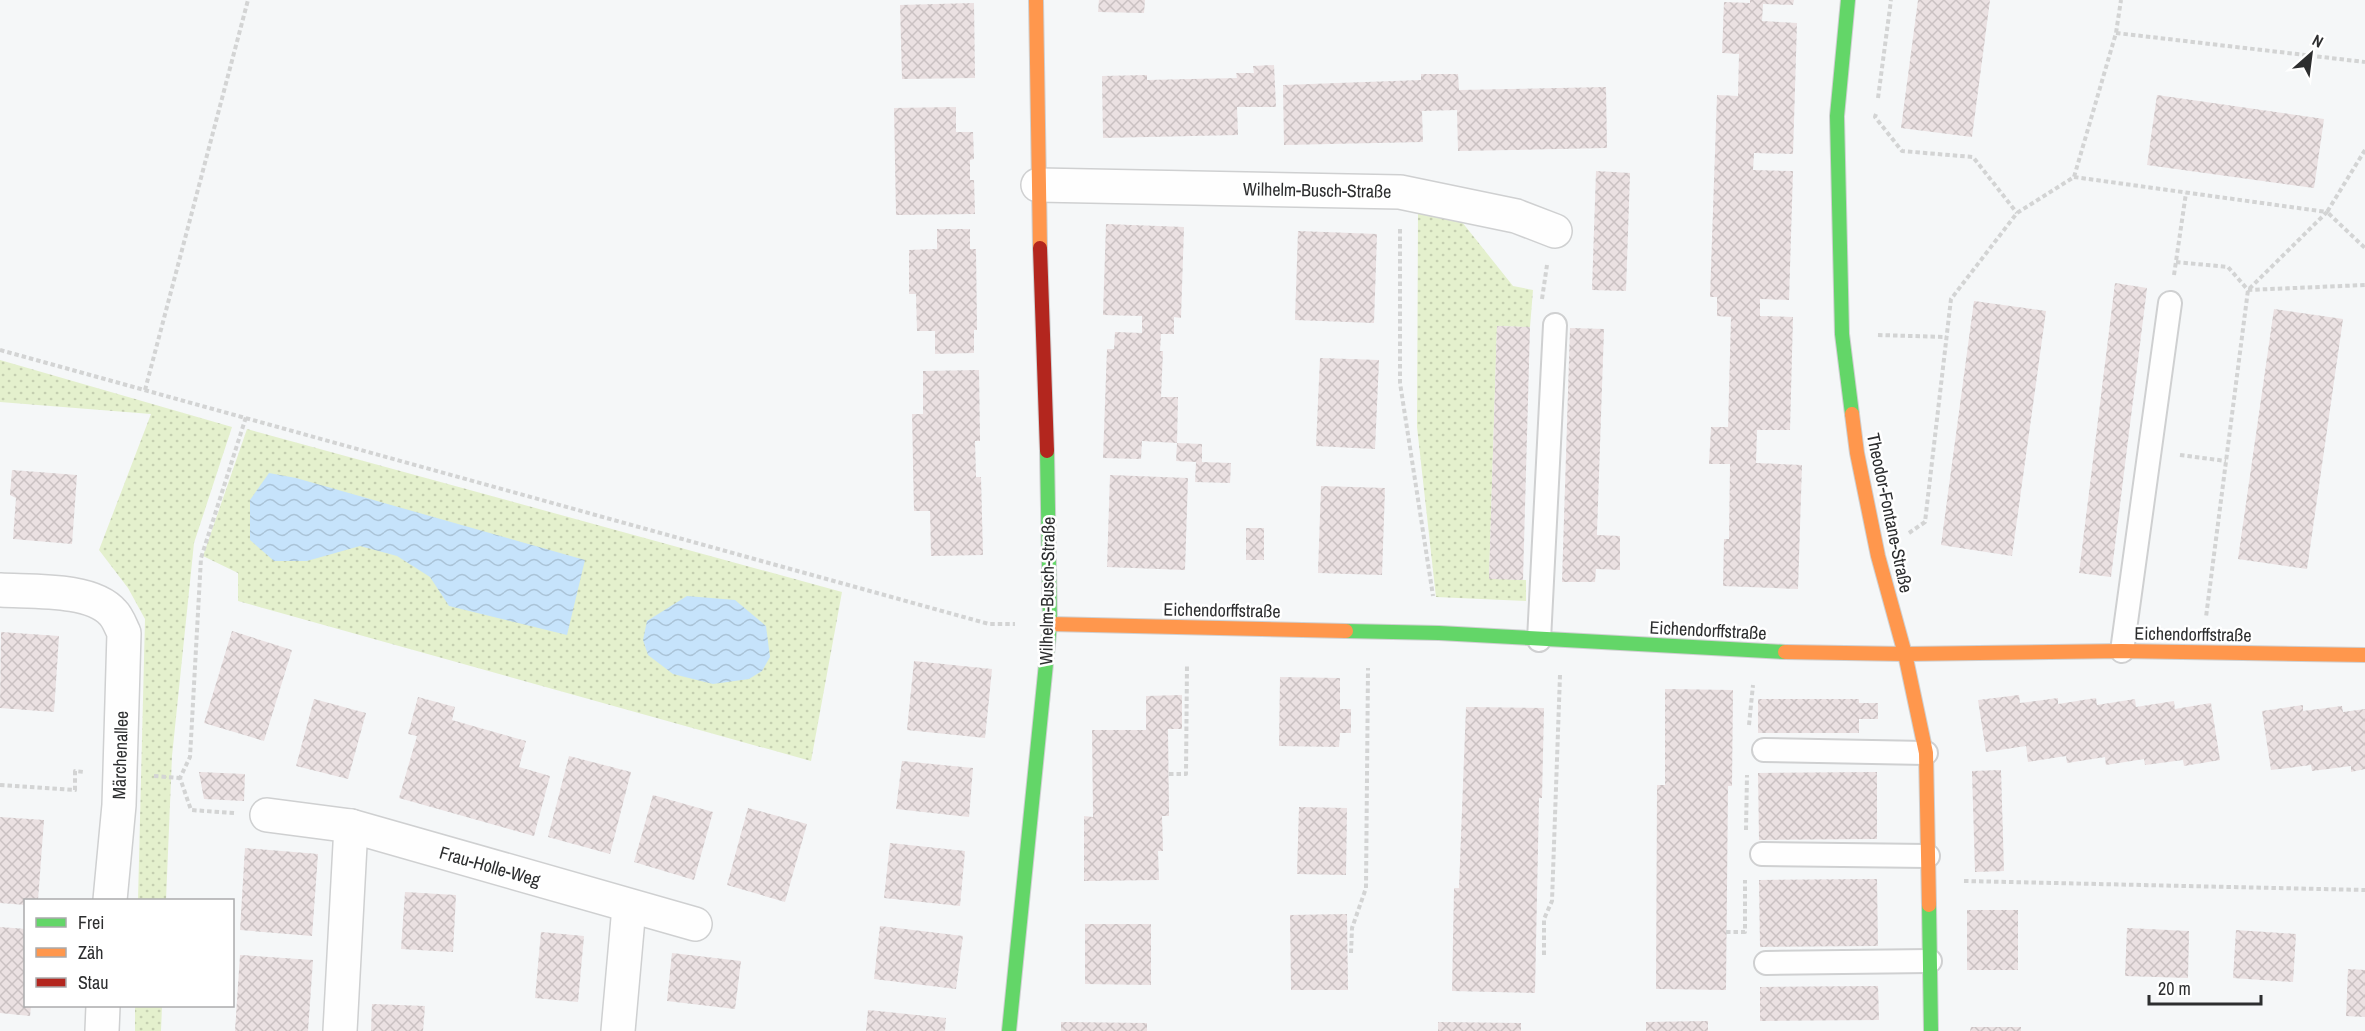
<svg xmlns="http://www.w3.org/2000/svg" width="2365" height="1031" viewBox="0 0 2365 1031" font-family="'Archivo Narrow',sans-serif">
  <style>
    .grass { fill: url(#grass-dots) }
    .water { fill: url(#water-waves) }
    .building { fill: url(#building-cross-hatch) }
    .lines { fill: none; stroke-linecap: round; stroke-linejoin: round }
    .lane-casing { stroke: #cfd0d1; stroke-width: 26 }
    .street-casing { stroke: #cfd0d1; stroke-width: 36 }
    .fast-casing { stroke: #cfd0d1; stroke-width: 16 }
    .slow-casing { stroke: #cfd0d1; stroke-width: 16 }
    .jam-casing { stroke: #cfd0d1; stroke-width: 16 }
    .path { stroke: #d3d4d4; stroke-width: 4; stroke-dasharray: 4.5 3; stroke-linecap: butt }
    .lane { stroke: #fefefe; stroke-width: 22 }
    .street { stroke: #fefefe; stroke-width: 33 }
    .fast { stroke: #63d668; stroke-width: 14 }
    .slow { stroke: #ff974d; stroke-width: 14 }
    .jam { stroke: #b3261e; stroke-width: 14 }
    .labels { text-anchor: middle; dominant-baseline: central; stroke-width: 5; stroke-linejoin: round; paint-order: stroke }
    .street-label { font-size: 18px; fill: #2d2e2f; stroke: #fff }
  </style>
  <defs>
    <pattern id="grass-dots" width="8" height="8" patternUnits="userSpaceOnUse" patternTransform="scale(1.5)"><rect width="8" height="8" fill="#e4f0cd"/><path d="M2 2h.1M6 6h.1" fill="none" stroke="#c4ceb0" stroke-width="1.8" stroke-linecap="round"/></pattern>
    <pattern id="water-waves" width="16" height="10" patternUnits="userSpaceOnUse" patternTransform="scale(1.5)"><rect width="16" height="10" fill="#c6e3fb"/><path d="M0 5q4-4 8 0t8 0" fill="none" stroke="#aac3d7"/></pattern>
    <pattern id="building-cross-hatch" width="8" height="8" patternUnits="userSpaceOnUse" patternTransform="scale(1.5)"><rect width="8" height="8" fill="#ebe1e2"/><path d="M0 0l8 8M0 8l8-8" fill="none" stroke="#cac1c2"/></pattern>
  </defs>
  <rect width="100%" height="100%" fill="#f5f7f8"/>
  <g class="grass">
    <polygon points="1418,211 1454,212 1513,286 1533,290 1530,327 1497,326 1489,578 1526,580 1526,601 1436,597 1417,427"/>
    <polygon points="0,360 232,427 194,543 172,756 166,900 138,900 145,619 128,588 99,550 151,414 0,402"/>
    <polygon points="247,429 842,592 811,761 238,601 238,573 203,556"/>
    <polygon points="135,1006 162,1006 161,1031 135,1031"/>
  </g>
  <g class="water">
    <polygon points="269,473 296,478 585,560 567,635 449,606 430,577 397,556 360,546 307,561 274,561 250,540 250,500"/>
    <polygon points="687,596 735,600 766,626 770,657 762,671 749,679 713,684 673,674 648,655 643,640 647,621"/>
  </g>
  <g class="building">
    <polygon points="1099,0 1145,0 1144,13 1098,12"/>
    <polygon points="1750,0 1794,0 1793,5 1763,4 1762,21 1797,23 1793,154 1754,153 1753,170 1793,171 1789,300 1760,299 1760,316 1793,317 1790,430 1757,430 1756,463 1802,465 1798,589 1723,586 1724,539 1729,539 1730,464 1709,464 1711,427 1728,427 1731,317 1717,316 1717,297 1710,297 1717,95 1738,96 1739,54 1722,53 1724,2 1750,3"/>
    <polygon points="1918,0 1990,0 1972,137 1901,128"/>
    <polygon points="974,3 975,78 902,79 900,5"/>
    <polygon points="1274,65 1276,107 1237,107 1238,135 1103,138 1102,76 1147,75 1147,80 1237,78 1236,73 1254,73 1253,66"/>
    <polygon points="1421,74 1458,74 1459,90 1606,87 1607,148 1458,151 1457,110 1422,111 1423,142 1284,145 1283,85 1421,80"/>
    <polygon points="2157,95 2324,119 2314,188 2147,165"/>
    <polygon points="956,107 956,132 973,132 974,159 970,160 970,180 974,180 975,214 896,215 894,108"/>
    <polygon points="1596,171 1630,173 1626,291 1592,290"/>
    <polygon points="1106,224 1184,227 1181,318 1174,317 1174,334 1161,334 1160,351 1163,351 1161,397 1178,397 1177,443 1142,441 1141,459 1103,458 1107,349 1114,349 1115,332 1142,333 1142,316 1103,315"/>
    <polygon points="937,229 970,229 970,249 976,249 977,330 974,330 974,353 935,354 935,331 917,331 916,294 909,294 909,250 937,249"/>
    <polygon points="1298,231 1377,234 1374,323 1295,320"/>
    <polygon points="2115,283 2147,288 2111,577 2079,573"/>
    <polygon points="1974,301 2046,311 2012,556 1941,545"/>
    <polygon points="2274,309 2343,319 2307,569 2238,559"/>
    <polygon points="1497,326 1530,327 1523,580 1489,579"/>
    <polygon points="1570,328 1604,329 1597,532 1597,535 1620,536 1620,570 1596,569 1595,582 1562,582"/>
    <polygon points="1320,358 1379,360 1375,449 1316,446"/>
    <polygon points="979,370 980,441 975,441 976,477 981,477 983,555 931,556 930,511 914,511 912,414 923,414 923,371"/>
    <polygon points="1177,443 1202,444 1202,462 1231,463 1230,483 1195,482 1196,462 1176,461"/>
    <polygon points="12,470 77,475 72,544 13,539 16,498 10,495"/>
    <polygon points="1110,475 1188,478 1185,570 1107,567"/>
    <polygon points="1321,486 1385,488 1382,575 1318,573"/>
    <rect x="1246" y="528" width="18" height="32"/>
    <polygon points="232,631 292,650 264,741 204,723"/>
    <polygon points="1,632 59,636 54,712 0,708"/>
    <polygon points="914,661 992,669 985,738 907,730"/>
    <polygon points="1280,677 1340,678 1340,709 1351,709 1351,733 1340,733 1339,747 1279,746"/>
    <polygon points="1665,689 1733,690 1732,786 1728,786 1726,990 1656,989 1657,785 1665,785"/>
    <polygon points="1182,695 1182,729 1168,729 1169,816 1162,816 1163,851 1158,851 1159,880 1084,881 1084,816 1093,817 1092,730 1146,730 1146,696"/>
    <polygon points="2019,695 2020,703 2058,698 2058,704 2096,698 2097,705 2135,699 2136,707 2174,701 2175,709 2211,703 2220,760 2184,766 2183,760 2145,765 2144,759 2106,765 2105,757 2067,763 2066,756 2028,762 2026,746 1986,752 1978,700"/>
    <polygon points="418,697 455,707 452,720 526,741 519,767 550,776 534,836 399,798 417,736 408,734"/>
    <polygon points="314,699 366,713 348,779 296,766"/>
    <polygon points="1758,699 1859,699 1859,703 1878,703 1878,719 1859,719 1859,733 1758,733"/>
    <polygon points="2303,705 2303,711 2342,706 2343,712 2365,709 2365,769 2351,772 2351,766 2312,771 2311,765 2271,770 2262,711"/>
    <polygon points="1466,707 1544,708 1542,798 1539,798 1535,993 1452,991 1454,888 1459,888"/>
    <polygon points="569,756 631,772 610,854 548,837"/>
    <polygon points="902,761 973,768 969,817 896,809"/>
    <polygon points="2001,770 2004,871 1975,872 1972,771"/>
    <polygon points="199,772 245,774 244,801 204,799"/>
    <polygon points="1877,772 1877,839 1759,840 1758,773"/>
    <polygon points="653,795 713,812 694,880 634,862"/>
    <polygon points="1299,807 1347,808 1346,875 1297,874"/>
    <polygon points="748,808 807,824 785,902 727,885"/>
    <polygon points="0,817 44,820 38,900 26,900 26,905 0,903"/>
    <polygon points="890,843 965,851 960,906 884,898"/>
    <polygon points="245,848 318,854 312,936 240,930"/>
    <polygon points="1877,879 1878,946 1760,947 1759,880"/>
    <polygon points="405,892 456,895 453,952 401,949"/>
    <rect x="1967" y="910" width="51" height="60"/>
    <polygon points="1347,914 1348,990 1291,990 1290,915"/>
    <polygon points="1085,924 1151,924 1151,985 1085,984"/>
    <polygon points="880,926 963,936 956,989 874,979"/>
    <polygon points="0,927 26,929 26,1006 31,1006 30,1016 0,1013"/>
    <polygon points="2127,928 2189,931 2188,978 2125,976"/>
    <polygon points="2236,930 2296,934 2293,982 2233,978"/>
    <polygon points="541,932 584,936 578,1002 535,998"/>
    <polygon points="672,953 741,961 735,1009 667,1001"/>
    <polygon points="240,955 313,960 308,1031 235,1031"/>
    <polygon points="2348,969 2365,970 2365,1017 2346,1016"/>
    <polygon points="1878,986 1879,1020 1760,1021 1760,987"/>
    <polygon points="372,1004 425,1006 423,1031 371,1031"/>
    <polygon points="868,1010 946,1018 945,1031 866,1031"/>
    <polygon points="1708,1021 1708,1031 1646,1031 1646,1022"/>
    <polygon points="1061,1022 1147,1023 1147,1031 1061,1031"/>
    <polygon points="1438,1022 1521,1023 1521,1031 1438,1031"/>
    <polygon points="1971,1027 2021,1027 2021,1031 1970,1031"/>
  </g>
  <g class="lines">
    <defs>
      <g id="lane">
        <polyline points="1539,640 1555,325"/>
        <polyline points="2122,651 2170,303"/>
        <polyline points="1764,750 1926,753"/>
        <polyline points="1762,854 1928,856"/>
        <polyline points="1766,963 1930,961"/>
      </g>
      <g id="street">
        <polyline points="1038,185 1400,192 1516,216 1555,231"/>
        <path d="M0 590C31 592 92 588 113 613 118 618 121 627 124 633L119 805 110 900"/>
        <polyline points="267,815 351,826"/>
        <polyline points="102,1031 103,1006"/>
        <polyline points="340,1031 351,826 695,924"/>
        <polyline points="618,1031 629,907"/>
      </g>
      <g id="fast">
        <polyline points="1848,0 1837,116 1842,334 1852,414"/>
        <polyline points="1346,631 1439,633 1785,652"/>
        <polyline points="1929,905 1931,1031"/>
        <polyline points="1009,1031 1050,624 1047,451"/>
      </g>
      <g id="slow">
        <polyline points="1036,0 1040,248"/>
        <polyline points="1852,414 1857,453 1878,556 1905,654 1926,753 1929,905"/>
        <polyline points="1050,624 1346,631"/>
        <polyline points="1785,652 1905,654 2122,651 2365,655"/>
      </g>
      <polyline id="jam" points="1040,248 1047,451"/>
    </defs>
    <use href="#lane" class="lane-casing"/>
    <use href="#street" class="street-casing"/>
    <use href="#fast" class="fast-casing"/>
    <use href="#slow" class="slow-casing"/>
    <use href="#jam" class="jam-casing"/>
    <g class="path">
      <polyline points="2116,33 2365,62"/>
      <polyline points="1878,98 1891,0"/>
      <polyline points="1876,114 1875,117 1902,151 1973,157 2017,213"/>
      <polyline points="2365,150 2327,212 2365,248"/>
      <polyline points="2074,177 2327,212 2248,290 2206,617"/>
      <polyline points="1400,229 1400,383 1433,596"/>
      <polyline points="2176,262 2228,267 2248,290 2365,285"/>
      <polyline points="2174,275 2186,193"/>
      <polyline points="1542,299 1547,265"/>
      <polyline points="1878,335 1946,337"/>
      <polyline points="0,350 989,624 1015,624"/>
      <polyline points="145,390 248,0"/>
      <polyline points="2180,455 2226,461"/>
      <polyline points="1909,533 1925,522 1951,299 2017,213 2074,177 2116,33 2121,0"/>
      <polyline points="1749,725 1753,685"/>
      <polyline points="1169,774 1186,774 1187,664"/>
      <polyline points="154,776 180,778"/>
      <polyline points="0,785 75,790 75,771 84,772"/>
      <polyline points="234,813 191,810 180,778 190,757 201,558 246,417"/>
      <polyline points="1746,830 1747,775"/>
      <polyline points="1964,881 2365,890"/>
      <polyline points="1726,932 1745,932 1745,880"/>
      <polyline points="1351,953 1352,928 1366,888 1368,668"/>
      <polyline points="1544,955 1544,919 1552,901 1560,675"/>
    </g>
    <use href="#lane" class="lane"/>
    <use href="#street" class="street"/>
    <use href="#fast" class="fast"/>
    <use href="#slow" class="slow"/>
    <use href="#jam" class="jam"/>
  </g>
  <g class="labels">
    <g class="street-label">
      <text transform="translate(1317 190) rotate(1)">Wilhelm-Busch-Straße</text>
      <text transform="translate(1890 513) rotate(78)">Theodor-Fontane-Straße</text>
      <text transform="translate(1047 591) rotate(-89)">Wilhelm-Busch-Straße</text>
      <text transform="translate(1222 610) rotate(1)">Eichendorffstraße</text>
      <text transform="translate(1708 630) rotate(3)">Eichendorffstraße</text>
      <text transform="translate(2193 634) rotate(1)">Eichendorffstraße</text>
      <text transform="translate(120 755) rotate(-88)">Märchenallee</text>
      <text transform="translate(490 866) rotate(16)">Frau-Holle-Weg</text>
    </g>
  </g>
  <rect x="24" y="899" width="210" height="108" fill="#ffffff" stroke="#ababac" stroke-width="1.5"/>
  <rect x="36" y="918" width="30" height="9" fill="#63d668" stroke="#ababac" stroke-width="1.5"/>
  <text x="78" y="929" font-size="18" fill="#2d2e2f">Frei</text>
  <rect x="36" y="948" width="30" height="9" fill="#ff974d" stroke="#ababac" stroke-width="1.5"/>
  <text x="78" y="959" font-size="18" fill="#2d2e2f">Zäh</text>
  <rect x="36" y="978" width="30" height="9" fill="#b3261e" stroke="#ababac" stroke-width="1.5"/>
  <text x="78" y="989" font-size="18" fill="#2d2e2f">Stau</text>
  <g transform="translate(2311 54) rotate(28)" stroke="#ffffff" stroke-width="4.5" paint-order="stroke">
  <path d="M0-4.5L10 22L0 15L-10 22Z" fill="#2d2e2f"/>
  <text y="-9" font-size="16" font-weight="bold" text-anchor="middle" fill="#2d2e2f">N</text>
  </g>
  <path d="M2149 995v9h112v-9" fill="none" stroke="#2d2e2f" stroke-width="3"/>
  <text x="2158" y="995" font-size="18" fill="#2d2e2f" stroke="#ffffff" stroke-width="4.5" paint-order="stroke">20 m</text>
</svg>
